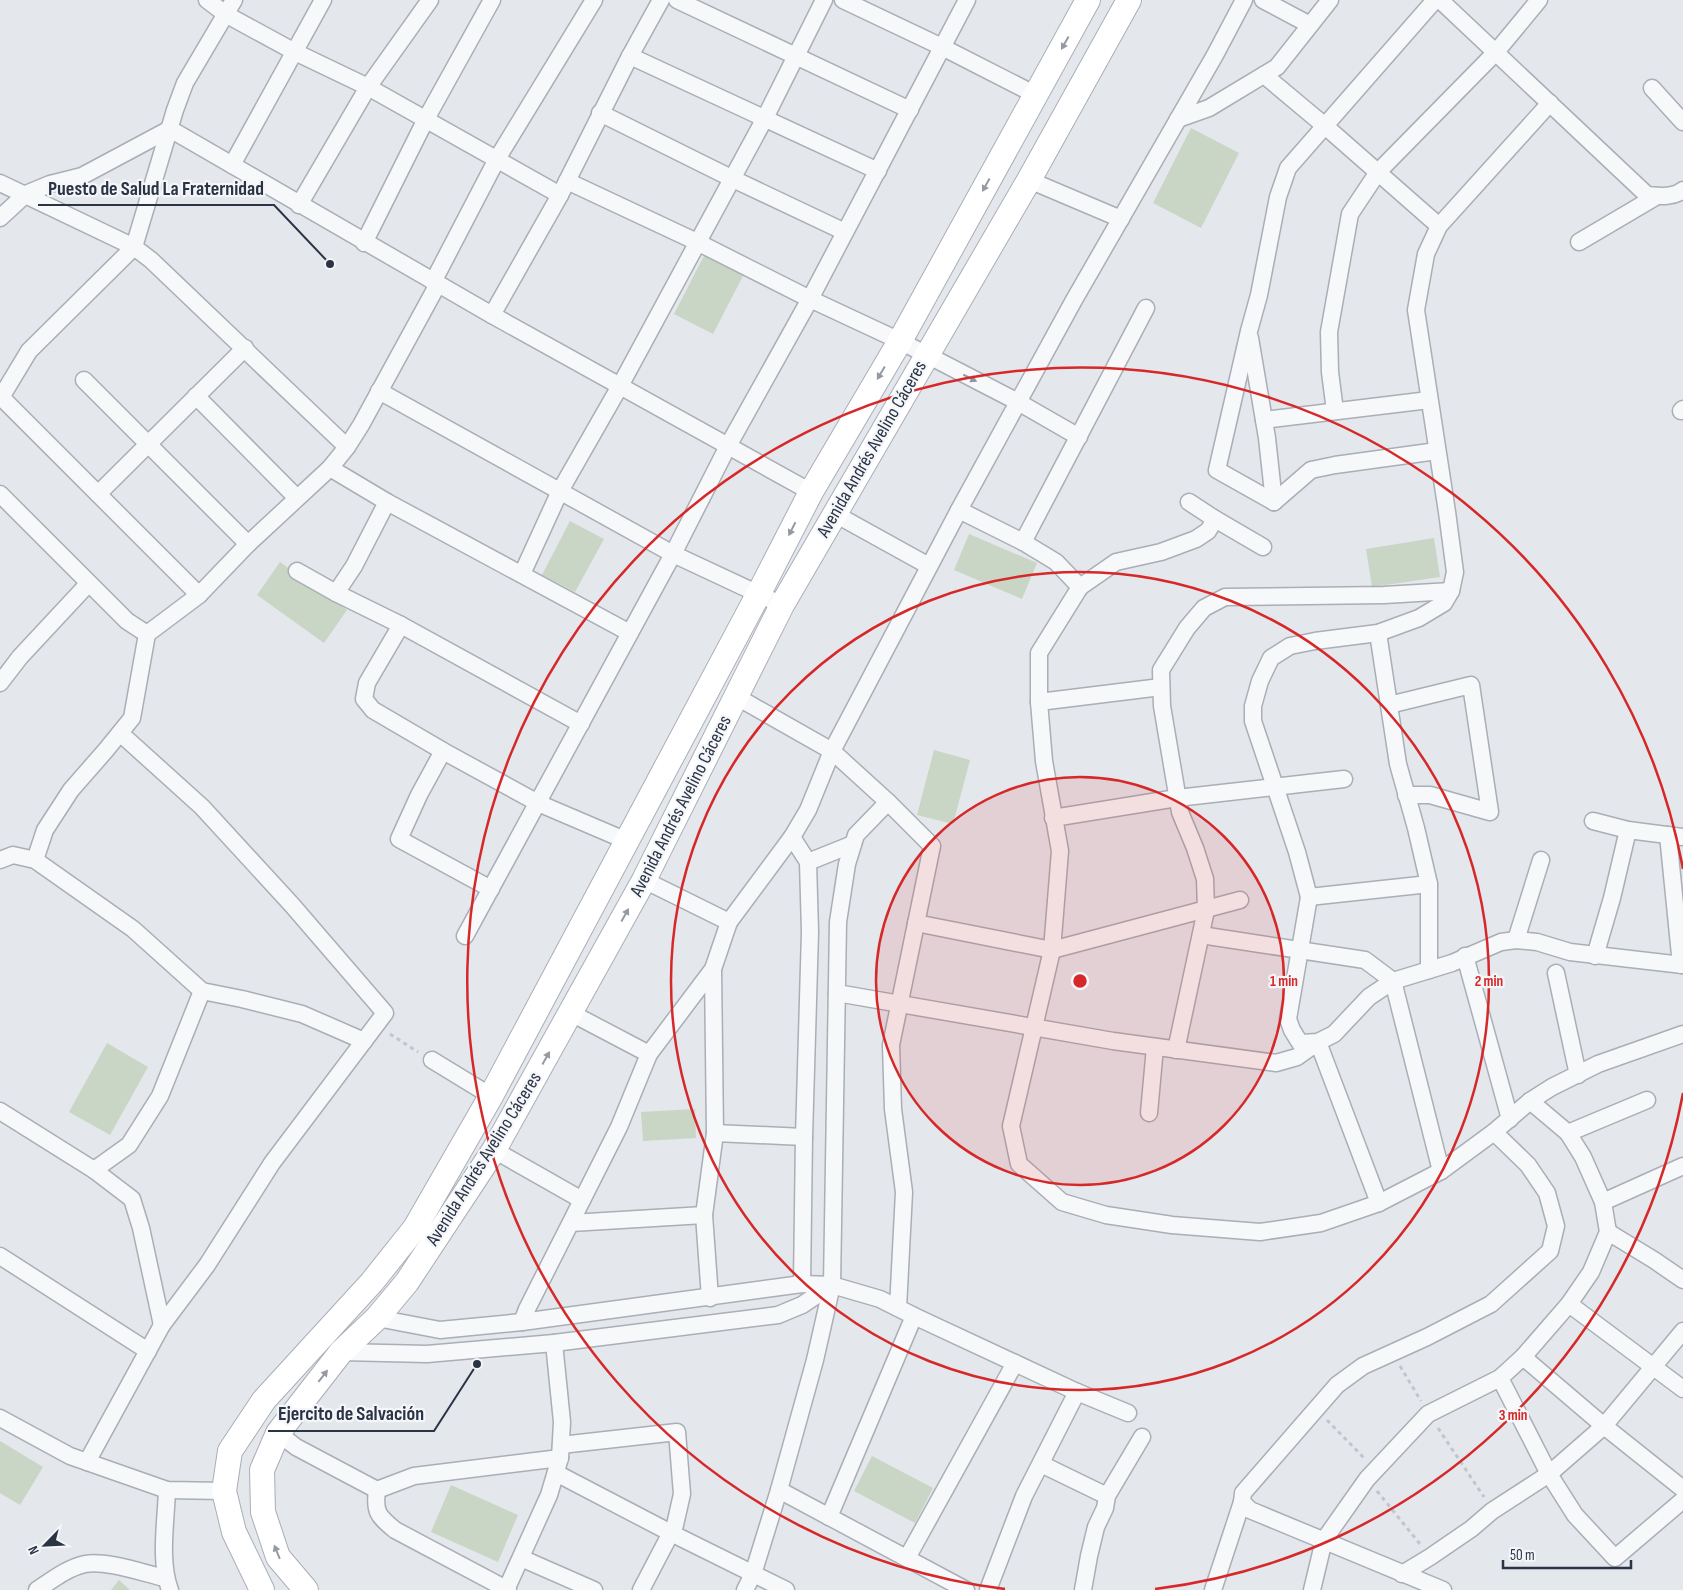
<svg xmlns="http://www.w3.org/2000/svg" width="1683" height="1590" viewBox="0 0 1683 1590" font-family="'Sofia Sans Condensed',sans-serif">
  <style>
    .pitch { fill: #c9d6c5 }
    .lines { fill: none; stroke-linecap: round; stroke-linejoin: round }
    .street-casing { stroke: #a9aeb7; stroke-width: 19 }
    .secondary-casing { stroke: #a9aeb7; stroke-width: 26 }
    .path { stroke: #c2c5cb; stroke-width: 3; stroke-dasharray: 4 4; stroke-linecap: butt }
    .street { stroke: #f7f8fa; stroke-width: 16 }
    .secondary { stroke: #fff; stroke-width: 24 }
    .oneway { fill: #959aa2 }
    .oneway2 { fill: #9196a0 }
    .ring { fill: none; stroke: #d62828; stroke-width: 2.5 }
    .labels { text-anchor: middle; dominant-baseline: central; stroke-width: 4.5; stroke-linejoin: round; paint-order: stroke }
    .street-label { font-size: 19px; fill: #2b3445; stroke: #f4f6f9 }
    .centre { fill: #d62828; stroke: #f4f6f9; stroke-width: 2.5 }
    .ring-label { font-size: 15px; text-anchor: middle; font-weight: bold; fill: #d62828; stroke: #f4f6f9; stroke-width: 4.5; stroke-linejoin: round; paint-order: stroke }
    .leader { fill: none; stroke: #2b3445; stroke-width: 2 }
    .callout-dot { fill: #2b3445; stroke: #f4f6f9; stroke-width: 2 }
    .callout-label { font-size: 20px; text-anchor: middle; font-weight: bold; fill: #2b3445; stroke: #f4f6f9; stroke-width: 4.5; stroke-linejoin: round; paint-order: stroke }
  </style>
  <rect width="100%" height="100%" fill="#e4e7ec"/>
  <g class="pitch">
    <polygon points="1191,128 1239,153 1201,228 1153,203"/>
    <polygon points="705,254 744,274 713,334 674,314"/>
    <polygon points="570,521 604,539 575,592 542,575"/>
    <polygon points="969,534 1037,563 1022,599 954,570"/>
    <polygon points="1434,538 1440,577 1372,587 1366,549"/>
    <polygon points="280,562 347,610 324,643 257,595"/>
    <polygon points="934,750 970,760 953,824 917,815"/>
    <polygon points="107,1043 148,1067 110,1135 69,1112"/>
    <polygon points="695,1109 696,1138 643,1141 641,1112"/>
    <polygon points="0,1441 43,1467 20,1505 0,1493"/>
    <polygon points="872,1456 933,1488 915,1523 854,1491"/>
    <polygon points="451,1485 518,1515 498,1562 431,1532"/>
    <polygon points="119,1580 130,1590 111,1590"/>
  </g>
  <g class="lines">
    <defs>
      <g id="street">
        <polyline points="207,0 227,15 295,52 368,87 560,195"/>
        <polyline points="677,0 910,110"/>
        <polyline points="843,0 942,47 1036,95"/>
        <polyline points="1263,0 1310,25"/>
        <path d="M1440 0 1647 195C1659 196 1673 198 1683 190"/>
        <polyline points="630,56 878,171"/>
        <polyline points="1264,75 1325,126 1439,226"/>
        <polyline points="1652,88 1683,122"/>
        <polyline points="1550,103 1439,226 1426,254 1416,310 1447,512 1455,572 1451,591 1444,603 1419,618 1378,633 1315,641 1290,646 1271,658 1260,681 1253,706 1253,721 1297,852 1309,897 1288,1019 1292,1030 1300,1043 1318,1042 1334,1034 1369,997 1393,981 1452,963 1501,942 1516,940 1537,942 1570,952 1683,965"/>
        <polyline points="600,113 731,178 845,232"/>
        <polyline points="1178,119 1209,108 1277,67 1330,0"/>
        <polyline points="170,129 492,315 811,492"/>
        <polyline points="232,165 323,0"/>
        <polyline points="1029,180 1121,219"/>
        <polyline points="567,181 697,242 810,299 900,341 1018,402 1079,437"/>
        <polyline points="0,183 134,247 151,260 347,447"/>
        <polyline points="299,205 368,87 430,0"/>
        <polyline points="0,218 26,194 50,184 82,176 170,129"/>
        <polyline points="1579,242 1657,196"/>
        <polyline points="364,243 426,119 492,0"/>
        <polyline points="433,282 497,159 594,0"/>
        <polyline points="492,315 560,195 630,56 661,0"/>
        <polyline points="1250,338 1267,438 1274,502"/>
        <polyline points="84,380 248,544"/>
        <polyline points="379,391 673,554 782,605"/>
        <polyline points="0,396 199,595"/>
        <polyline points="196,396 297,498"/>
        <polyline points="0,399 29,351 134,247 175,110 185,83 234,0"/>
        <polyline points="1335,411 1330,372 1329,332 1350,214 1378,172 1496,52 1539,0"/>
        <polyline points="1681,411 1683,409"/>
        <polyline points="1264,420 1429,400"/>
        <polyline points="330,468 387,502 630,633"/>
        <polyline points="0,494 127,621 147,634"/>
        <polyline points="98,494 245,348"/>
        <polyline points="1189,502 1215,519 1263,547"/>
        <polyline points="1274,502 1217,470 1249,331 1259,295 1278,197 1288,168 1435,0"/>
        <polyline points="1274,502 1311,470 1335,465 1437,451"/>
        <polyline points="959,510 1023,542 1056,562 1080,587 1039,653 1039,702 1044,761 1060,851 1052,950 1011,1126 1019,1164 1062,1202 1106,1215 1172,1225 1260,1232 1321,1223 1379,1203 1441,1171 1494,1132 1530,1101 1552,1087 1598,1064 1683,1034"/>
        <polyline points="835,514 929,566"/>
        <polyline points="1023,542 1146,308"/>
        <polyline points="297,571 336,593 401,625 581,724"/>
        <polyline points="522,574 560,491 620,386 765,118 824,0"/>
        <polyline points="1080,587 1116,562 1161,552 1196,539 1208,531 1215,519"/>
        <polyline points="336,593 354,566 387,502"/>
        <polyline points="401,625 367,683 364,699 373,710 443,751 538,803 627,841"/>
        <polyline points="1378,633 1398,764 1416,828 1429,884 1429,970"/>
        <polyline points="0,683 20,657 88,584"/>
        <polyline points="737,697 832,751 888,802 932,846 891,1045 893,1109 904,1192 898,1308"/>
        <polyline points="1039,702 1161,687"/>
        <polyline points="1389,705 1471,685 1490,812 1430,795 1406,795"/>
        <polyline points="443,751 419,795 399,839 491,889"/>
        <polyline points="1053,818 1177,798 1344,779"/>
        <polyline points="1593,821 1628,830 1683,837"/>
        <polyline points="1668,835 1681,965"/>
        <polyline points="792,837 808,862 810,932 804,1137 802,1284"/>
        <polyline points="0,860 13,855 35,860 133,929 202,991 242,999 302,1014 364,1041"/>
        <polyline points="35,860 45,830 71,790 106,750 132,718 147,634 199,595 248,544 330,468 347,447 361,425 438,284"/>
        <polyline points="808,862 853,844"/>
        <polyline points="644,880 729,922"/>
        <polyline points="1309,897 1429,884"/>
        <polyline points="916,923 1052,950 1240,900"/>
        <polyline points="1201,935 1365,960 1393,981 1441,1171"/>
        <polyline points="465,936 673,554 728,446 810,299 967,0"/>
        <polyline points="1516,940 1541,860"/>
        <polyline points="1465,956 1510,1119"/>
        <polyline points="1595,956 1612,898 1628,830"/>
        <polyline points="1556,973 1578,1075"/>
        <polyline points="837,993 1113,1041 1276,1063 1297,1057 1318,1042 1379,1203"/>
        <polyline points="571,1013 649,1054"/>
        <polyline points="1176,1050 1206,910 1205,879 1195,848 1180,812 1162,706 1161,670 1187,628 1204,608 1225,597 1384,595 1451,591"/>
        <polyline points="432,1060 491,1096"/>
        <polyline points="0,1111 94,1170 132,1199 141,1228 162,1325"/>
        <polyline points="1149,1113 1155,1047"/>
        <polyline points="715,1133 804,1137"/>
        <polyline points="1568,1133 1647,1100"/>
        <polyline points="494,1150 582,1200"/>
        <polyline points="94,1170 129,1145 160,1096 202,991"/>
        <polyline points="1603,1202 1683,1166"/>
        <polyline points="571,1223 704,1215"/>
        <polyline points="1608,1232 1654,1260 1683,1280"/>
        <polyline points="0,1256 148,1351"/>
        <polyline points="710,1298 704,1215 715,1133 713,969"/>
        <polyline points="1569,1304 1683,1389"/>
        <polyline points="377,1318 440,1330 522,1322 802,1284 832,1285 880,1299 914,1316 1077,1392 1128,1413"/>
        <polyline points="522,1322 527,1309 619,1127 649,1054 713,969 729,922 792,837 808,810 832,751 959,510 1074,300 1215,55 1244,0"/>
        <polyline points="341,1352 427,1354 554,1343 778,1315 802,1305 832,1285"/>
        <polyline points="1523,1357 1604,1426 1683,1489"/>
        <polyline points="1500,1378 1549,1474 1575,1515 1615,1558 1683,1500"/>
        <polyline points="0,1418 70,1456 167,1490 224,1491"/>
        <polyline points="278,1433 296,1447 377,1490 414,1476 560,1458"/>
        <polyline points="561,1445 677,1432 682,1494 675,1525 641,1590"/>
        <polyline points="87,1462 162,1325 207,1265 272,1163 385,1013 292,905 202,807 120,733"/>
        <polyline points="1041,1464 1107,1496"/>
        <polyline points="556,1473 671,1533 786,1590"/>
        <path d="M167 1490C166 1521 159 1561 170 1590"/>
        <path d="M377 1490C374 1512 378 1516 395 1530L508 1590"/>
        <polyline points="779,1490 966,1590"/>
        <polyline points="829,1517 914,1316"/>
        <polyline points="521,1558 594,1590"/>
        <polyline points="907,1558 1015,1363"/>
        <polyline points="1402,1574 1430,1557 1471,1529 1492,1511 1549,1474 1604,1426 1683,1331"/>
        <path d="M37 1590C52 1580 67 1568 85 1564 106 1560 143 1573 165 1578"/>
        <polyline points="506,1590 549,1495 560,1458 562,1422 554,1343"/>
        <polyline points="745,1590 753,1574 779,1490 815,1360 832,1285 838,922 847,864 856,835 888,802"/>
        <polyline points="988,1590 1024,1496 1077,1392"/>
        <polyline points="1083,1590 1089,1556 1096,1527 1105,1508 1107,1496 1142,1437"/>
        <polyline points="1213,1590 1242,1502"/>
        <polyline points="1312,1590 1324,1540 1367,1479 1428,1414 1500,1378 1523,1357 1569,1304 1591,1272 1608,1232 1603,1202 1583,1157 1568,1133 1530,1101"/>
        <polyline points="1443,1590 1250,1510 1242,1502 1243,1493 1337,1385 1363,1366 1427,1337 1491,1304 1550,1251 1556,1226 1547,1193 1528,1165 1494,1132"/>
      </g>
      <g id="secondary">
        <polyline points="262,1590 234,1532 224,1491 230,1451 264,1400 372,1282 415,1228 491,1096 759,593 811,492 900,341 1088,0"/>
        <polyline points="306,1590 278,1557 263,1512 262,1470 278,1433 341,1352 377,1318 407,1282 494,1150 644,880 782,605 1029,180 1129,0"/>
      </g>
    </defs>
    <use href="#street" class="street-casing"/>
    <use href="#secondary" class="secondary-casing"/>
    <g class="path">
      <polyline points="390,1034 418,1052"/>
      <polyline points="1400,1366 1421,1401"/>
      <polyline points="1327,1420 1365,1459"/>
      <polyline points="1438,1428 1484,1497"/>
      <polyline points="1377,1491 1420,1544"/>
    </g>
    <use href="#street" class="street"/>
    <use href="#secondary" class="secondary"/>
  </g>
  <defs><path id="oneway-solid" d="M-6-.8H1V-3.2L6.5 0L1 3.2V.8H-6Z" transform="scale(1.25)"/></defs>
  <g class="oneway">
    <use href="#oneway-solid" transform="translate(1065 43) rotate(119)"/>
    <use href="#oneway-solid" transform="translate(986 185) rotate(119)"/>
    <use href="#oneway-solid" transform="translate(881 373) rotate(121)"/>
    <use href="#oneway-solid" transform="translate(792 529) rotate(117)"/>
    <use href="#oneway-solid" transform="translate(625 915) rotate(-61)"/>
    <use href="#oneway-solid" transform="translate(546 1058) rotate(-61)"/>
    <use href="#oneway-solid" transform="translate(323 1376) rotate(-52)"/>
    <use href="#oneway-solid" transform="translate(277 1552) rotate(-112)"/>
  </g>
  <use class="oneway2" href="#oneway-solid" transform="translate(970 378) rotate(27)"/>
  <circle cx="1080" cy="981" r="204" fill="#d62828" fill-opacity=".12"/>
  <g class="ring">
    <circle cx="1080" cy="981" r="204"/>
    <circle cx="1080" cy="981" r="409"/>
    <path d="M1683 1093A613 613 0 0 1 1155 1589M1005 1589A613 613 0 1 1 1683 869"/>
  </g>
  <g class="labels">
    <g class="street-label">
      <text transform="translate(872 449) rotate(-60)">Avenida Andrés Avelino Cáceres</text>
      <text transform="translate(681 806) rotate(-63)">Avenida Andrés Avelino Cáceres</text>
      <text transform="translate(484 1159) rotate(-58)">Avenida Andrés Avelino Cáceres</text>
    </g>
  </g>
  <circle cx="1080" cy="981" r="8" class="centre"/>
  <g class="ring-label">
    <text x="1284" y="986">1 min</text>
    <text x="1489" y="986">2 min</text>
    <text x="1513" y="1420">3 min</text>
  </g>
  <path class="leader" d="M330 264L274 205H38M477 1364L434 1431H268"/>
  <g class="callout-dot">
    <circle cx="330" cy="264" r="5"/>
    <circle cx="477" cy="1364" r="5"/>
  </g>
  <g class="callout-label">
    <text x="156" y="195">Puesto de Salud La Fraternidad</text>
    <text x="351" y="1420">Ejercito de Salvación</text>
  </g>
  <g transform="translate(45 1545) rotate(246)" stroke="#f4f6f9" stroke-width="4" paint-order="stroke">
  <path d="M0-4L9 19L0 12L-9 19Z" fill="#2b3445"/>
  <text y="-8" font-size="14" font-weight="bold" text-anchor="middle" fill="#2b3445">N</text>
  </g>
  <path d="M1503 1560v8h128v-8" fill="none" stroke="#2b3445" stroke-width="2.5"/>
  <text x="1510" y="1560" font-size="15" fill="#2b3445" stroke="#f4f6f9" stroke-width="4" paint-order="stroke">50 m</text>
</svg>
